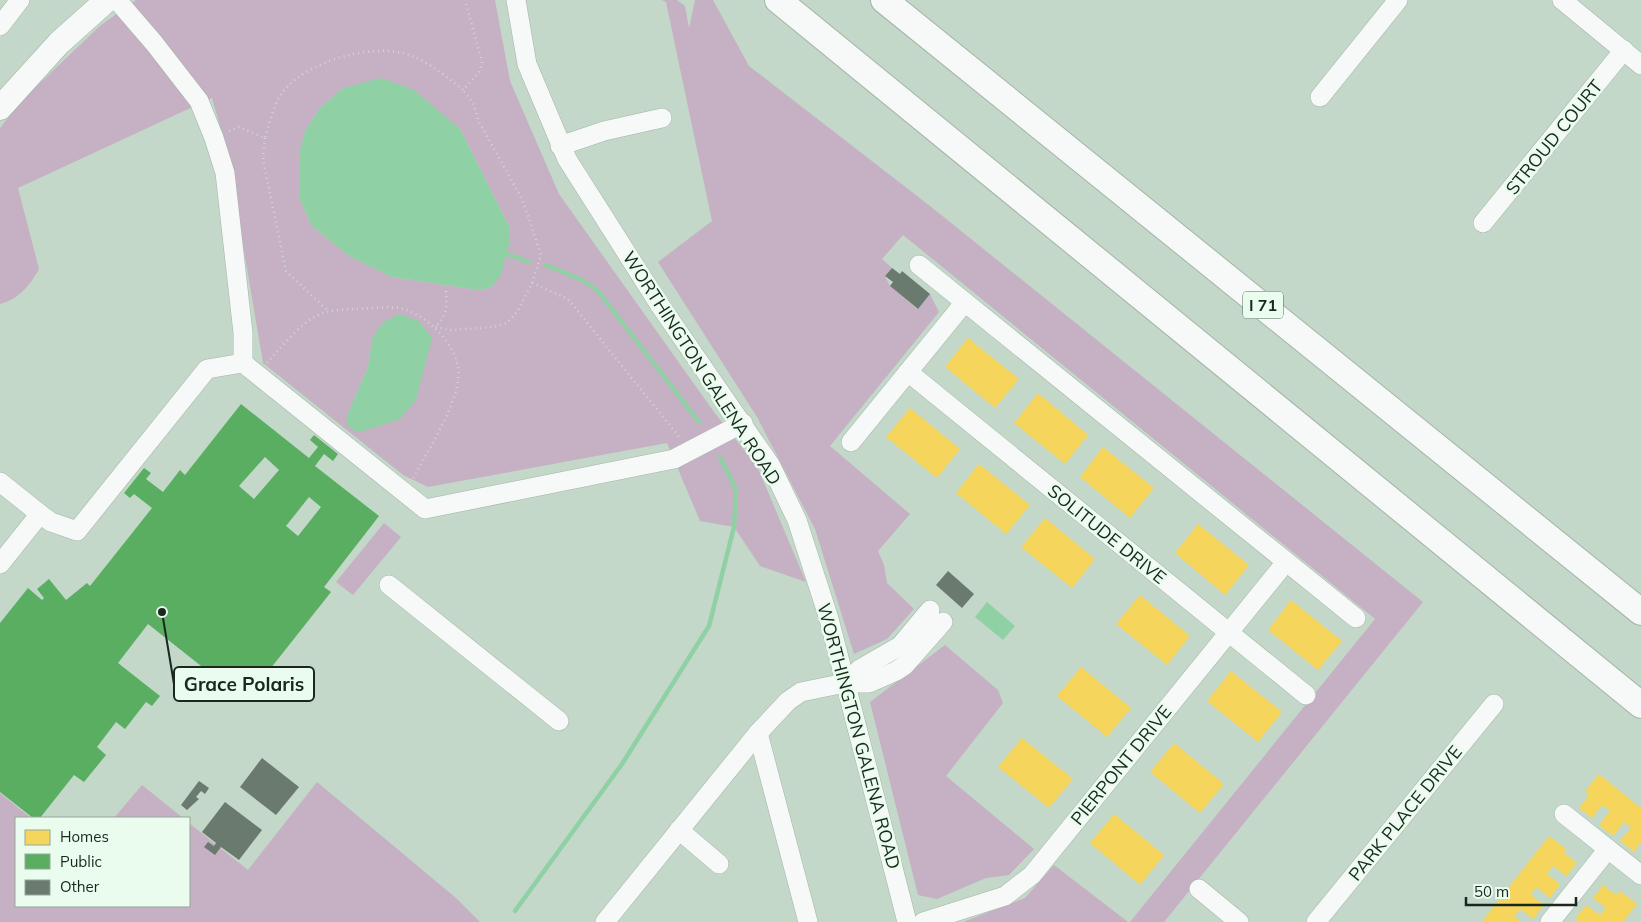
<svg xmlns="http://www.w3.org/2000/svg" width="1641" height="922" viewBox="0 0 1641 922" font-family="Mulish,sans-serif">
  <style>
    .green { fill: #c6b0c3; fill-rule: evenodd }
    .water { fill: #8fd1a4 }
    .homes { fill: #f6d55c }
    .public { fill: #5aae61; fill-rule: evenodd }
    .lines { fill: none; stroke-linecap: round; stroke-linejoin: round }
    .stream { stroke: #8fd1a4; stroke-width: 4.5 }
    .building { fill: #6a7a6e }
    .minor-casing { stroke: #a3b4a8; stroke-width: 20 }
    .major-casing { stroke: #a3b4a8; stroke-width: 25 }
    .highway-casing { stroke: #a3b4a8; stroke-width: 28 }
    .path { stroke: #d1d7d2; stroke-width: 2.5; stroke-dasharray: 1 4; stroke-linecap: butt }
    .minor { stroke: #f6f9f7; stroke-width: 19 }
    .major { stroke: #f6f9f7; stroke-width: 24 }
    .highway { stroke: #f6f9f7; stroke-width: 26 }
    .labels { text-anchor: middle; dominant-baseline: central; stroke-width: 5; stroke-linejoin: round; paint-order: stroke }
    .shield { fill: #e9fced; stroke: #57675b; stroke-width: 1 }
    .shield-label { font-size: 16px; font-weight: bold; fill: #19271d }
    .street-label { font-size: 18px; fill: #19271d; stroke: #e9fced }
    .leader { fill: none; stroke: #19271d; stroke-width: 2 }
    .callout-dot { fill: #19271d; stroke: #e9fced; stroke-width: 2 }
    .callout { fill: #e9fced; stroke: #19271d; stroke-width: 2 }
    .callout-label { font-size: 19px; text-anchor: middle; font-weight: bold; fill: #19271d }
  </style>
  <rect width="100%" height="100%" fill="#c3d8c8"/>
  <g class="green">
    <path d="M136 0H495L510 81 559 194 714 412 757 466 806 582 760 566 734 527 700 521 667 443 428 487 403 475 263 363 227 150 212 98 18 188 39 269C31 284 18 300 0 304V128L22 100 101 25ZM343 88 460 129 509 226V245L491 287 479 290 392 277 349 256 312 226 300 200 305 131 320 108ZM372 339 363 431 349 411 368 367Z"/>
    <polygon points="662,0 677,0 685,6 689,28 695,0 713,0 749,66 930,206 1423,602 1164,922 1130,922 1375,619 903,235 882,259 892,268 885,276 890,286 917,309 930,294 939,312 830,446 910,514 878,551 884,565 887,583 914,609 887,639 854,654 815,529 757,417 658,262 712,221 666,2"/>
    <polygon points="384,523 401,537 353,595 336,582"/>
    <polygon points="945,645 998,690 1003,703 946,776 1034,849 1009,875 986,878 937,899 918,895 870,702"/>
    <polygon points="317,782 456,898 480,922 0,922 0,793 31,818 16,818 16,906 189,906 189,823 248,870"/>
    <polygon points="142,785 183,818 114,818"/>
    <polygon points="1054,865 1128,922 963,922 1025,898"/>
  </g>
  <g class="water">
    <polygon points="381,78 414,90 460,129 509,226 509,245 501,275 491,287 479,290 392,277 349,256 312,226 300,200 300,150 305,131 320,108 343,88"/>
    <polygon points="399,314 419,321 432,338 416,400 400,419 363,431 355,432 346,423 349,411 368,367 372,339 382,323"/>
    <polygon points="987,602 1015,626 1003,640 975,617"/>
  </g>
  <g class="homes">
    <polygon points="968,338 1019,379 995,408 945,367"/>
    <polygon points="1038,393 1088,435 1065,464 1014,423"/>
    <polygon points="910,408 960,449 937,478 886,437"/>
    <polygon points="1103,447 1154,488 1130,518 1080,477"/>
    <polygon points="979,464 1030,505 1006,534 956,493"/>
    <polygon points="1045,518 1095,559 1072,588 1021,547"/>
    <polygon points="1198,524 1249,565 1225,595 1175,553"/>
    <polygon points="1140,595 1190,636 1167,665 1116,624"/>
    <polygon points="1291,600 1342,641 1318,670 1268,630"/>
    <polygon points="1081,667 1131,708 1107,737 1057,696"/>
    <polygon points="1231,671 1282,712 1258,742 1207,701"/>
    <polygon points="1022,738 1073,779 1049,808 998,767"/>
    <polygon points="1174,743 1224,784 1200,813 1150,772"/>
    <polygon points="1599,774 1641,808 1641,842 1634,852 1620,841 1631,828 1624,822 1613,836 1599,825 1610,811 1602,805 1592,818 1579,808 1589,795 1585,791"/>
    <polygon points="1114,814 1164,855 1140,885 1090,843"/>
    <polygon points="1549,836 1566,849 1564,853 1577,863 1566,876 1553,866 1547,874 1560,884 1550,898 1536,887 1531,895 1544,905 1533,919 1520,909 1514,916 1521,922 1486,922 1483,920"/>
    <polygon points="1603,885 1616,895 1620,891 1637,904 1623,922 1580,922 1575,919 1586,905 1600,915 1606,908 1593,898"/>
  </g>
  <path class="public" d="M241 404 309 458 318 447 310 440 314 435 338 454 333 461 324 454 315 466 379 516 324 587 331 592 263 678 252 669 234 692 148 624 118 663 160 696 152 706 146 702 125 729 116 722 97 747 106 755 84 782 74 775 40 818H33L0 792V623L28 588 42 600 44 598 37 589 49 579 66 600 87 583 90 586 152 508 134 494 130 498 124 493 144 468 151 473 146 479 163 492 180 470 185 475ZM265 457 279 470 254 499 239 486ZM309 497 321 507 298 536 286 526Z"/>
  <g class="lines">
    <g class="stream">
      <polyline points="507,254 529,262"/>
      <polyline points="546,265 582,280 598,291 699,422"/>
      <polyline points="515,911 622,764 709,626 734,527 736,489 720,457"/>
    </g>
  </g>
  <g class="building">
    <polygon points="892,268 900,274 902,271 930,294 918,309 890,286 893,282 885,276"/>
    <polygon points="948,571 974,594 962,608 936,585"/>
    <polygon points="262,758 299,787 276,815 240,787"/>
    <polygon points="199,781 209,788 205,794 201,791 196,797 199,799 187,810 181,805"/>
    <polygon points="225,802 262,830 239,860 221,847 215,855 204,847 208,842 214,846 216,843 202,832"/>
  </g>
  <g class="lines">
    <defs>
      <g id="minor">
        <polyline points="117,0 154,43 199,101 214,138 225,173 243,333 243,363 425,509 674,459 743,423"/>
        <polyline points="516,0 527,64 567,159 659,304 771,466 797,520 829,619 907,922"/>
        <polyline points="1562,0 1641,65"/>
        <polyline points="0,26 20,0"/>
        <polyline points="1320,97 1398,0"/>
        <polyline points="560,146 604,131 662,118"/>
        <polyline points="1483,223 1624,50"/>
        <polyline points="919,265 1356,618"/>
        <polyline points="908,372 1306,695"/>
        <polyline points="851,442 965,302"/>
        <polyline points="0,482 40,514 0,564"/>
        <polyline points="40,514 51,522 77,531 207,369 243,363"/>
        <polyline points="389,585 559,721"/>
        <polyline points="845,683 860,669 900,646 930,610"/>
        <polyline points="758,733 808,922"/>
        <polyline points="1564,814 1641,875"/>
        <polyline points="679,830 719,864"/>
        <polyline points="1199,889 1239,922"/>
        <polyline points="605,922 758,733 788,701 801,692 845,683 869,683 896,671 905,665 943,622"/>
        <polyline points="923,922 1005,896 1032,875 1286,562"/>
        <polyline points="1316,922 1494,704"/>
        <polyline points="1550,922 1608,849"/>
      </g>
      <polyline id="major" points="0,108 59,43 107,0"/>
      <g id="highway">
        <polyline points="778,0 1641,705"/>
        <polyline points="884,0 1641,612"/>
      </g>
    </defs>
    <use href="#minor" class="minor-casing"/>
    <use href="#major" class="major-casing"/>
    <use href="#highway" class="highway-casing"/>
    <g class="path">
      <polyline points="541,40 553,81"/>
      <polyline points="0,65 27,34 62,0"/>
      <path d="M229 131 239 127 265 138C270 122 274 101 285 89 309 61 377 41 412 56 431 64 447 77 463 90L480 71 482 62 465 0"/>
      <polyline points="265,138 263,160 286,271 328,311"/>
      <polyline points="532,283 568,299 680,438"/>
      <path d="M446 291C447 307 447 316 435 327L451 330 494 327 507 323 517 312 532 283 541 255 522 199 479 122 473 103 463 90"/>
      <path d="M267 363C277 351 300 325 313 318 325 310 339 310 353 309 368 309 384 306 399 308 424 312 454 342 458 367 463 398 427 451 413 479"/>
    </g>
    <use href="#minor" class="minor"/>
    <use href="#major" class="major"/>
    <use href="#highway" class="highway"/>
  </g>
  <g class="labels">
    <rect class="shield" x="1243" y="291.5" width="40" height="27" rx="4"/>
    <g class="shield-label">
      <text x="1263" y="305">I 71</text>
    </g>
    <g class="street-label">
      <text transform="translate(1554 137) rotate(-51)">STROUD COURT</text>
      <text transform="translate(702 368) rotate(57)">WORTHINGTON GALENA ROAD</text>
      <text transform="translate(1107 534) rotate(39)">SOLITUDE DRIVE</text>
      <text transform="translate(859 736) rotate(75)">WORTHINGTON GALENA ROAD</text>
      <text transform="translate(1121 765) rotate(-51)">PIERPONT DRIVE</text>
      <text transform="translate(1405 813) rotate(-51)">PARK PLACE DRIVE</text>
    </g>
  </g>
  <path class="leader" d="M162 612L174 684"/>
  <circle class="callout-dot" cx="162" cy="612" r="5"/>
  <rect class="callout" x="174" y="667" width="140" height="34" rx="5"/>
  <g class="callout-label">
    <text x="244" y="691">Grace Polaris</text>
  </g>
  <rect x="15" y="817" width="175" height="90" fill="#e9fced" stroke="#96a79a"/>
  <rect x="25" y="830" width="25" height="15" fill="#f6d55c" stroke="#96a79a"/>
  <text x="60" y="842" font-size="15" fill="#19271d">Homes</text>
  <rect x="25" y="854" width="25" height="15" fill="#5aae61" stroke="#96a79a"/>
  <text x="60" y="867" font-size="15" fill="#19271d">Public</text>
  <rect x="25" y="880" width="25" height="15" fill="#6a7a6e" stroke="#96a79a"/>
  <text x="60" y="892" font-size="15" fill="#19271d">Other</text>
  <path d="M1466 897v8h110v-8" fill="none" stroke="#19271d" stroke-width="2.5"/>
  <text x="1474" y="897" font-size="15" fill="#19271d" stroke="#e9fced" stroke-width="4" paint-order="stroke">50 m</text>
</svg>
